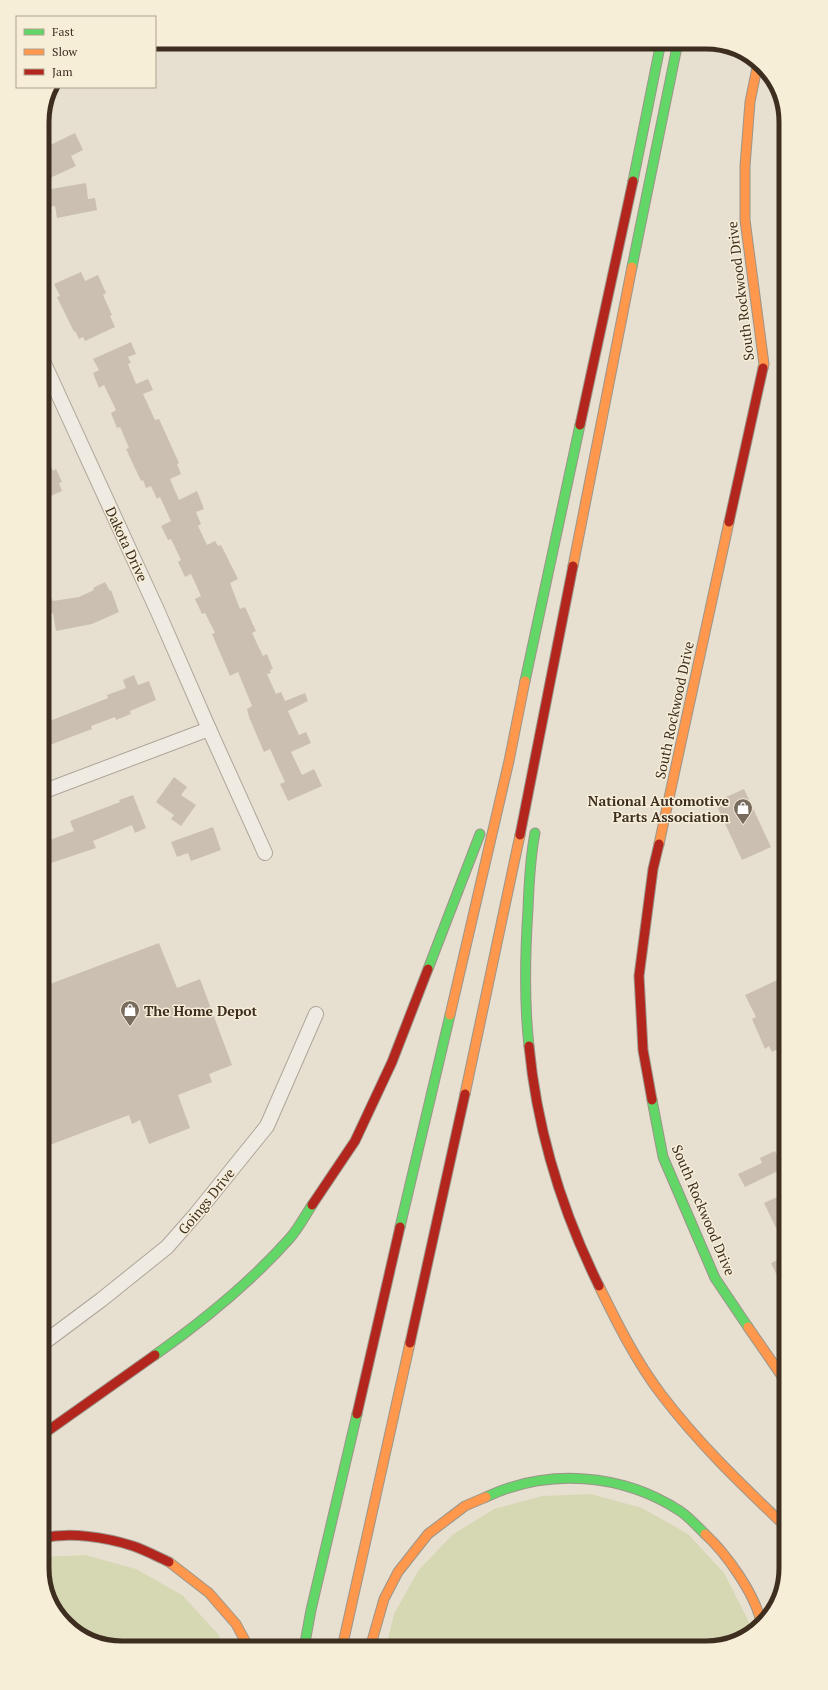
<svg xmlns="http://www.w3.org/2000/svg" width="828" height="1690" viewBox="0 0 828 1690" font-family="'PT Serif',serif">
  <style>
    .green { fill: #d6d7b3 }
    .building { fill: #cbbfb2 }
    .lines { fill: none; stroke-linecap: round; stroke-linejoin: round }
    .street-casing { stroke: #ada599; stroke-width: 16 }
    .fast-casing { stroke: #9c958a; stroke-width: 11 }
    .slow-casing { stroke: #9c958a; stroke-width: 11 }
    .jam-casing { stroke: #9c958a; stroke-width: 11 }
    .street { stroke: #efebe3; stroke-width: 14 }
    .fast { stroke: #63d668; stroke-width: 9 }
    .slow { stroke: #ff974d; stroke-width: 9 }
    .jam { stroke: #b3261e; stroke-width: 9 }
    .labels { text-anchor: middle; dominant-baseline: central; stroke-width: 3; stroke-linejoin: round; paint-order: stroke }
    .street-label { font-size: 14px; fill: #3d2e20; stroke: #f7eed8 }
    .poi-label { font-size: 14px; font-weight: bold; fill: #3d2e20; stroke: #f7eed8; text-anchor: end }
    .rim { fill: none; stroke: #3d2e20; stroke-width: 5 }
  </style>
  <rect width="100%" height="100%" fill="#e7e0d1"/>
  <g class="green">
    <polygon points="591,1494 642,1508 688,1534 724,1573 748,1620 750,1631 736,1642 706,1648 386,1648 394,1614 418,1571 452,1535 494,1509 542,1496"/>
    <polygon points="85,1555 136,1569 182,1595 218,1634 225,1648 117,1648 73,1632 48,1598 42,1568 42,1557"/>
  </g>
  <g class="building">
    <polygon points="75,133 83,150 71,156 76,166 50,178 42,162 42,149"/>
    <polygon points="86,183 88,199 95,198 97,210 57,218 55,206 48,207 45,190"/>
    <polygon points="81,272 85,281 98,275 106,293 103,295 112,315 110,316 115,327 85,341 83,337 79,339 75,331 74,332 57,297 60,296 54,284"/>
    <polygon points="131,342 136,354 128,357 131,363 128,364 136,384 148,379 153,390 143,394 155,420 159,419 179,463 177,464 181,474 170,479 179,500 197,491 204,509 196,512 201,524 198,526 207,545 215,541 218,546 221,545 238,579 230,583 240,609 245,607 256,631 252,633 263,656 267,654 273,669 270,670 271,673 267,674 276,694 281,692 285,701 305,693 308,701 288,711 299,735 306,732 311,743 291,752 302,775 314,769 322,786 288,801 280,784 285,782 279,769 270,749 264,752 249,717 247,709 252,706 238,672 230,676 212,634 215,633 205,613 202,614 195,599 201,596 191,574 185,577 178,562 181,560 171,539 168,540 161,526 171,521 160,497 157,499 151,486 146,488 143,480 141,481 126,449 129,448 120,427 117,428 111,413 116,410 104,385 99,388 93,373 99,370 93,359"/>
    <polygon points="42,447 53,471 56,469 62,482 59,483 62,491 42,500"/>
    <polygon points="42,581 53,601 79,597 94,590 93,588 105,582 110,591 111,590 119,612 92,624 56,631 53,613 42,620"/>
    <polygon points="134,675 138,685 149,681 156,700 130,711 131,714 116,720 115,717 91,726 92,729 42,748 42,724 108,698 107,695 126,688 123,680"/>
    <polygon points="174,777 187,787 181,795 196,805 181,826 171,819 174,815 156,802"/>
    <polygon points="744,789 771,847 742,860 715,802"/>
    <polygon points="133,795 146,828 135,833 132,825 93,841 96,848 42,866 42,843 74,831 70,821 120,802 119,800"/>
    <polygon points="213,827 221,850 191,861 188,853 177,857 171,842"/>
    <polygon points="159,943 177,988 200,979 232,1065 209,1074 212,1082 178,1095 190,1128 149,1144 140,1120 132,1124 129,1115 42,1148 42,987"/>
    <polygon points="786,976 786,1045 772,1052 769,1046 765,1049 752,1019 756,1017 745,995"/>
    <polygon points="775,1151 784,1168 745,1187 738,1174 762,1163 760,1158"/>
    <polygon points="786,1193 786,1223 776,1228 764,1203"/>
    <polygon points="786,1256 786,1274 778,1278 771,1263"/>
  </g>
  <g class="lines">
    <defs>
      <g id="street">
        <polyline points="42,359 158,612 209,729 265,853"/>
        <polyline points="42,792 209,729"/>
        <polyline points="42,1344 101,1300 167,1247 196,1214 267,1126 316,1014"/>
      </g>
      <g id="fast">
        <polyline points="633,181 661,42"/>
        <polyline points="632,267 678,42"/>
        <polyline points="525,681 580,425"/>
        <polyline points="428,969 480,834"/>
        <path d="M529 1046C524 1001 525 955 528 909 529 883 530 858 535 833"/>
        <polyline points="652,1100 663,1157 715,1278 748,1327"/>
        <polyline points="400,1227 450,1015"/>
        <path d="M155 1355C203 1321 250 1283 290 1238 298 1229 305 1216 312 1205"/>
        <path d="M486 1497C548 1468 622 1473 680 1511 689 1517 697 1526 705 1534"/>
        <polyline points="304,1648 311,1610 357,1414"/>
      </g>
      <g id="slow">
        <polyline points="758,63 750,102 745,166 745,220 764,364 763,368"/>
        <polyline points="573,566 632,267"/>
        <polyline points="659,844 729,522"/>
        <polyline points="450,1015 509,761 525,681"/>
        <polyline points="465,1094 520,835"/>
        <path d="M599 1286C617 1323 636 1361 661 1394 698 1443 742 1485 786 1527"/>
        <polyline points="748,1327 786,1382"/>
        <path d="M705 1534C726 1553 755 1594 761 1622"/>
        <polyline points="169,1562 209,1593 236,1624 249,1648"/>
        <polyline points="342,1648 410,1343"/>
        <polyline points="370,1648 384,1599 398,1572 428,1534 465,1506 486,1497"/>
      </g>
      <g id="jam">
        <polyline points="580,425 633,181"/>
        <polyline points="729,522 763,368"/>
        <polyline points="520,835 573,566"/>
        <path d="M529 1046C537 1130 562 1211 599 1286"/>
        <polyline points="652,1100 643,1050 639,976 653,869 659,844"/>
        <polyline points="312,1205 355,1141 392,1062 428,969"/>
        <polyline points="410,1343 465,1094"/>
        <polyline points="357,1414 400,1227"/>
        <polyline points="42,1435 155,1355"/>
        <path d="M42 1538C71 1532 105 1537 133 1546 145 1550 158 1557 169 1562"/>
      </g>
    </defs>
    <use href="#street" class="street-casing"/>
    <use href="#fast" class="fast-casing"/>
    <use href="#slow" class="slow-casing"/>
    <use href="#jam" class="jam-casing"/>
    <use href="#street" class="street"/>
    <use href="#fast" class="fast"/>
    <use href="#slow" class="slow"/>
    <use href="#jam" class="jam"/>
  </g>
  <defs>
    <symbol id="shop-pin" viewBox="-11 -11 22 30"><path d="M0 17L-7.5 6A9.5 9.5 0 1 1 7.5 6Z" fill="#786c5e" stroke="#f7eed8"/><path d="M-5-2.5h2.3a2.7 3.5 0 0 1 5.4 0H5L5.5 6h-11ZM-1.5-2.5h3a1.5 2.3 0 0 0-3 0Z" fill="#fff"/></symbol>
  </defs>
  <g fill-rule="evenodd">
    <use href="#shop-pin" x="732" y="797" width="22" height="30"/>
    <use href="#shop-pin" x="119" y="999" width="22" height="30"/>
  </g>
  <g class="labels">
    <g class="street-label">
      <text transform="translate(740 291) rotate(-97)">South Rockwood Drive</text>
      <text transform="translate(127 544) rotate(65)">Dakota Drive</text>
      <text transform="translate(674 710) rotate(-78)">South Rockwood Drive</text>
      <text transform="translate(206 1201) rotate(-51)">Goings Drive</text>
      <text transform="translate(704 1210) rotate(67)">South Rockwood Drive</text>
    </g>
    <g class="poi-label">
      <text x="729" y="800">National Automotive<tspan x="729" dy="16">Parts Association</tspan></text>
      <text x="144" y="1010" text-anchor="start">The Home Depot</text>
    </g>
  </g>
  <path d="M0 0H828V1690H0ZM122 49H706A73 73 0 0 1 779 122V1568A73 73 0 0 1 706 1641H122A73 73 0 0 1 49 1568V122A73 73 0 0 1 122 49Z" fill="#f7eed8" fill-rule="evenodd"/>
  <path class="rim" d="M122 49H706A73 73 0 0 1 779 122V1568A73 73 0 0 1 706 1641H122A73 73 0 0 1 49 1568V122A73 73 0 0 1 122 49Z"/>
  <rect x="16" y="16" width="140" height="72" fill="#f7eed8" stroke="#ada18e"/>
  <rect x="24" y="29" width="20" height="6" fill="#63d668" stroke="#ada18e"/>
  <text x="52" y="36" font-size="12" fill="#3d2e20">Fast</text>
  <rect x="24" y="49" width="20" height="6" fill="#ff974d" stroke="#ada18e"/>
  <text x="52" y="56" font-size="12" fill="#3d2e20">Slow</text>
  <rect x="24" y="69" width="20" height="6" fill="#b3261e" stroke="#ada18e"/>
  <text x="52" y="76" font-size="12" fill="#3d2e20">Jam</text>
</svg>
